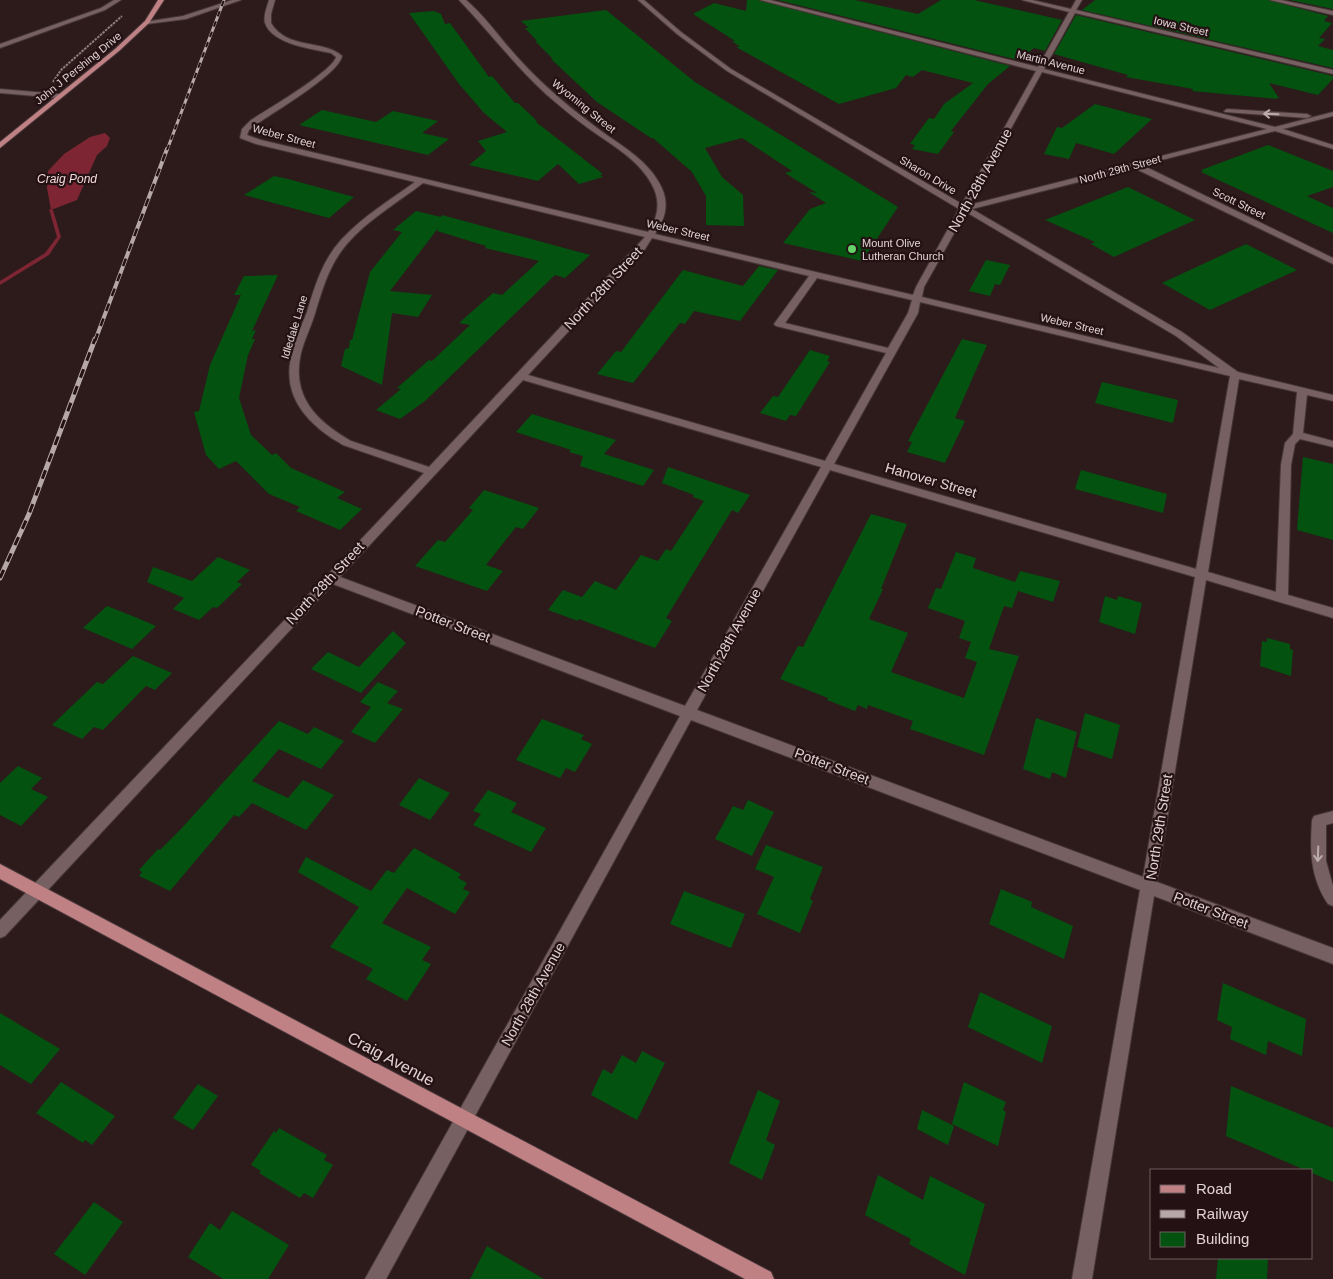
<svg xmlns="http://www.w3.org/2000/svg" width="1333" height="1279" viewBox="0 0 1333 1279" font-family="Helvetica,sans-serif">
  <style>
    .water { fill: #7d2533 }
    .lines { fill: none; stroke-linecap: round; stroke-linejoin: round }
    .stream { fill: #7d2533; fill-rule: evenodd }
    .building { fill: #03520f }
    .minor-casing { stroke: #463637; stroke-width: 2 }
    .major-casing { stroke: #463637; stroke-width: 2 }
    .path { stroke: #8c7d7e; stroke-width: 2; stroke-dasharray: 2.5 1; stroke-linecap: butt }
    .minor { fill: #776061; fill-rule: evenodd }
    .major { fill: #c08185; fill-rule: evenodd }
    .rail-far2-casing { stroke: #b6a7a8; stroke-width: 3 }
    .rail-far1-casing { stroke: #b6a7a8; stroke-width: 4 }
    .rail-casing { stroke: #b6a7a8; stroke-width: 5 }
    .rail-far2 { stroke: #231113; stroke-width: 2; stroke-dasharray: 5.5; stroke-linecap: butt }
    .rail-far1 { stroke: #231113; stroke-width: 2.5; stroke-dasharray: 8; stroke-linecap: butt }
    .rail { stroke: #231113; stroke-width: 3; stroke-dasharray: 9; stroke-linecap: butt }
    .oneway { stroke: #bcabac }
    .poi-dot { fill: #64d468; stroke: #231113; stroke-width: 2 }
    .labels { text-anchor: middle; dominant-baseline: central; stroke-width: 4.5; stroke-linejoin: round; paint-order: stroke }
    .far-street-label { font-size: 11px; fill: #e1d3d4; stroke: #231113 }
    .far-poi-label { font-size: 11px; fill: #e1d3d4; stroke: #231113; text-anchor: start }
    .far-water-label { font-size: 12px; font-style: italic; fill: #f4d9da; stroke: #231113 }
    .street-label { font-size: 14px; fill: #e1d3d4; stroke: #231113 }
    .near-street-label { font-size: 16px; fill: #e1d3d4; stroke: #231113 }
  </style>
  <rect width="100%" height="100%" fill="#2d1b1c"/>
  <polygon class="water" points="105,133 110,138 107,146 97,155 77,200 51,210 47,188 48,171 64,154 90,137"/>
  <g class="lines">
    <polygon class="stream" points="49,209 53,210 61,237 49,255 0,285 0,281 45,253 57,237"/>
  </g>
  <g class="building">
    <polygon points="747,0 758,0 1010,66 988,84 951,131 954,132 938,154 912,149 915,145 910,144 929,118 934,119 944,104 973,83 922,70 913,77 906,75 896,88 839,104 736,47 740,47 732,41 735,41 693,14 714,3 746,11"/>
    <polygon points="778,0 855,0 918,14 941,0 974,0 1062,20 1045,51 1034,48 1018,60"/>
    <polygon points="1095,0 1268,0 1328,16 1324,21 1332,23 1319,38 1325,39 1318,46 1333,50 1333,68 1082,10"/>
    <polygon points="1290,0 1333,0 1333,9"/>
    <polygon points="606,10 695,82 898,207 862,261 783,243 810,209 826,203 809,192 817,193 785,173 792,171 742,138 705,148 722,177 743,195 744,226 706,225 706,196 692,172 653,138 651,138 597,102 551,59 553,59 535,41 537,41 525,28 529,28 521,21"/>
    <polygon points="434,11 441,14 445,24 450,23 489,77 492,76 515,103 518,103 537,121 536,122 603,174 600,175 603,177 579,184 558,164 538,181 469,165 486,151 478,141 507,132 484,113 459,84 409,13"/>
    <polygon points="1076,15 1333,76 1333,79 1318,95 1269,83 1279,98 1276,98 1277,99 1192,91 1193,89 1126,77 1128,75 1054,54"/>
    <polygon points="1095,104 1152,119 1114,154 1076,143 1069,159 1044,154 1057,127 1062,128"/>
    <polygon points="322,110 376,122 393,111 438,121 422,133 449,139 428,155 299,125"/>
    <polygon points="1268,145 1333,171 1333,187 1307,196 1333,208 1333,233 1201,172 1203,171 1201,170"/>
    <polygon points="274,176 288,179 354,197 329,218 244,195"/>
    <polygon points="1128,187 1195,220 1114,257 1091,244 1095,242 1045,220"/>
    <polygon points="416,211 441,217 442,215 590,255 565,278 555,275 425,401 400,419 376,410 401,389 397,388 429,360 432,361 470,325 459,323 493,293 502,295 539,261 485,248 486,246 437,231 439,227 390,291 432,295 418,317 392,313 382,385 341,366 345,349 349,348 350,340 352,340 370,272 402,232 393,230"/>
    <polygon points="1246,244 1297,270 1210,310 1162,283"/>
    <polygon points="986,260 1010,265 1000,285 995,284 990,296 969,291"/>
    <polygon points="759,266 778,270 740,321 694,311 685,324 680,323 633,383 597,374 616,351 621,352 683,270 743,286"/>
    <polygon points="278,275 252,331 256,330 252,339 255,339 248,355 239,398 251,435 272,455 276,453 291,468 345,492 337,498 362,509 340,530 296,511 300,507 269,494 236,461 219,469 206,455 194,412 199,411 210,365 241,295 234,295 244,276"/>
    <polygon points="962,339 987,345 955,418 965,421 945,463 907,452 912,442 908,441"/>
    <polygon points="810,350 830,356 827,361 830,362 796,416 790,415 786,421 760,413 773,396 778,397"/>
    <polygon points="1102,382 1178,400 1173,423 1095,403"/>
    <polygon points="532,414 616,440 604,454 654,470 643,486 580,466 583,456 569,452 571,450 516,432"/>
    <polygon points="1303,457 1333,464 1333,540 1297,530"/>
    <polygon points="668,467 750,495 738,513 732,510 666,618 672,621 655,648 579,619 578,621 548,610 563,590 582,597 595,581 616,590 641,555 658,561 666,549 671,551 704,501 693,497 694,495 662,483"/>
    <polygon points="1081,470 1167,494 1163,513 1075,489"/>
    <polygon points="484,490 539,508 523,529 516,527 486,565 503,571 487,591 415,566 438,540 445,542 473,510 469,508"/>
    <polygon points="871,514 907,524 881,589 883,589 869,619 908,633 891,672 964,698 977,662 965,658 971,642 959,638 965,621 928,608 936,588 941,589 956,552 976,558 973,568 1015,582 1020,571 1060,581 1053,602 1018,591 1012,608 1004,606 989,649 1019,656 984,755 910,729 913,721 868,705 867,709 858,705 855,711 827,700 828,698 780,679 798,646 803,647"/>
    <polygon points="218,557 250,570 237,582 242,584 217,608 213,607 199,620 173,609 184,598 147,582 153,567 192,581"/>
    <polygon points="1105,596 1117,600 1118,596 1142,603 1135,634 1099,622"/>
    <polygon points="107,606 135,617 156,626 132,649 83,628"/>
    <polygon points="393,631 406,643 361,693 311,669 328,652 359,667"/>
    <polygon points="1267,638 1290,644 1290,649 1293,650 1291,676 1260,666 1262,641 1267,642"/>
    <polygon points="133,656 172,673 155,690 146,686 103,730 94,727 82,739 52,725 97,682 103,684"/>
    <polygon points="378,682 398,691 387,703 403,709 375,743 351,732 371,707 360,702"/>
    <polygon points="1085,713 1120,725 1112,759 1077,747"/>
    <polygon points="1036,718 1077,732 1066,778 1052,772 1050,779 1023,769"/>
    <polygon points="542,719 584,735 581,739 592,744 575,772 566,768 560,778 516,760"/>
    <polygon points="279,721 308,734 314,727 344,741 321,769 279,749 252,781 288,798 303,780 334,795 306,830 252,803 239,817 234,815 170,891 139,876 142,872 139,870 158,849 160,850 180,830"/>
    <polygon points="18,766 42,778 31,789 48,797 21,826 0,815 0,783"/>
    <polygon points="419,778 450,793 430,820 399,805"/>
    <polygon points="488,790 517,803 511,812 546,828 531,852 473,825 481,814 473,811"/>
    <polygon points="748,800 774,812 752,856 715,839 733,806 743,810"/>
    <polygon points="766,845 823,867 810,899 813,901 800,933 757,914 774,877 755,869"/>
    <polygon points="414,848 461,874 458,878 467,883 463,889 470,892 455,914 407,888 382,923 431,947 422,960 431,964 407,1001 366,979 373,969 330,947 359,907 298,872 306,857 371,891 387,870 394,873"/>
    <polygon points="1001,889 1032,902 1031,907 1073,926 1064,959 989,924"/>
    <polygon points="684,891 745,914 731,948 670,924"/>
    <polygon points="1223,983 1306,1019 1302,1056 1268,1041 1266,1055 1230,1039 1232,1027 1217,1020"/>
    <polygon points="980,992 1052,1026 1042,1063 968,1027"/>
    <polygon points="0,1013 60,1049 31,1084 0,1065"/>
    <polygon points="642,1051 665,1063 637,1120 591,1095 603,1069 612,1074 622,1055 636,1063"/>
    <polygon points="61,1082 115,1116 92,1145 85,1140 83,1143 36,1113"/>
    <polygon points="964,1082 1006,1102 1003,1110 1006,1112 998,1146 952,1124"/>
    <polygon points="198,1084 218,1096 193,1130 173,1118"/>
    <polygon points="1231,1086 1333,1128 1333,1182 1312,1173 1312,1170 1305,1170 1226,1136"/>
    <polygon points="758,1090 780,1101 766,1140 775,1145 762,1180 729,1163"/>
    <polygon points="922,1110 954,1126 948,1145 917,1129"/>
    <polygon points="279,1128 327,1155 324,1160 333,1165 313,1198 304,1193 300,1198 259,1173 261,1171 251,1165 274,1131 276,1133"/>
    <polygon points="878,1175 923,1200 930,1176 985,1204 965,1275 909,1244 911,1239 865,1215"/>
    <polygon points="94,1202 123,1222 85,1275 54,1254"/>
    <polygon points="232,1211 289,1245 268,1279 223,1279 188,1257 210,1223 220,1230"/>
    <polygon points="487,1246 544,1279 470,1279"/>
    <polygon points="1218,1258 1268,1258 1267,1279 1216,1279"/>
  </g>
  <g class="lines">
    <defs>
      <g id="minor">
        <polygon points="114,0 121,0 105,10 0,48 0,44 101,8"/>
        <polygon points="232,0 241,0 186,19 147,24 144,22 183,16"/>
        <path d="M269 0H275L271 14V23C287 50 323 39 342 56 339 74 274 112 257 124L249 130 247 135 261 140 648 232C659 216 661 200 651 183 638 159 610 144 588 128 574 118 560 106 547 95 515 66 489 31 459 0H466C486 17 501 40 519 59 545 88 576 113 608 136 626 148 647 162 658 181 670 200 667 216 655 234L913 295 916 287 959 209 727 71 677 34 638 0H644L681 32 731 69 962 204 1036 71 760 0H770L1038 67 1069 12 1022 0H1032L1071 9 1076 0H1082L1076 10 1333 70V74L1075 13 1044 69 1275 127 1333 112V116L1283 129 1333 145V149L1275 131 1142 165 1333 258V264L1134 168 972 209 1182 332 1238 372 1333 395V401L1307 395 1303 433 1333 441V447L1300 439 1295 444 1291 465 1288 595 1333 608V618L1206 580 1157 882 1333 948V964L1154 896 1092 1279H1072L1140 890 691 720 386 1279H365L680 716 333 584 5 936 0 938V920L424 473 343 445C311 427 282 399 291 358 294 342 301 327 307 312 315 286 322 261 341 240 362 217 390 200 415 182L256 144 240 138 242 129 251 120C267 110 333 71 336 57L331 53C312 49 272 44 265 23 263 16 267 7 269 0ZM1042 72 1267 129 969 205ZM423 183 645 237 429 467 351 441C316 421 291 396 301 353 305 338 312 325 316 310 323 287 330 264 346 245 367 220 397 203 423 183ZM966 212 1176 336 1219 368 922 297 924 287ZM652 238 809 276 774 324 776 326 886 353 825 461 528 375 645 249ZM817 278 912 300 908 313 888 348 785 323ZM920 302 1230 376 1196 569 834 464 918 313ZM1239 379 1297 392 1293 434 1285 443 1281 465 1276 592 1208 572ZM523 380 821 467 685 706 340 577ZM830 470 1195 577 1143 877 697 710Z"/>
        <polygon points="1270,0 1281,0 1333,11 1333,15"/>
        <polygon points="0,89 59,94 62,96 59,98 0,93"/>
        <polygon points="1227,109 1307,114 1311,116 1307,118 1225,112 1224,111"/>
        <path d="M1333 811V823L1326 825V861L1333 886V906L1328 904C1310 877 1310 851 1312 820L1314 816Z"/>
      </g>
      <g id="major">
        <polygon points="158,0 164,0 149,23 119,51 0,148 0,142 115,49 145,21"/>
        <polygon points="0,864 771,1272 774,1279 745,1279 0,879"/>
      </g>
    </defs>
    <use href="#minor" class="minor-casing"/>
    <use href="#major" class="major-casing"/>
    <polyline class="path" points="53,82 61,70 122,16"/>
    <use href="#minor" class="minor"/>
    <use href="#major" class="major"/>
    <defs>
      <polyline id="rail-far2" points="167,150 224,0"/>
      <polyline id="rail-far1" points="95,341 167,149"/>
      <polyline id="rail" points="0,578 29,514 95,339"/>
    </defs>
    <use href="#rail-far2" class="rail-far2-casing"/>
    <use href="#rail-far1" class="rail-far1-casing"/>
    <use href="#rail" class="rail-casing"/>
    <use href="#rail-far2" class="rail-far2"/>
    <use href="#rail-far1" class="rail-far1"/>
    <use href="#rail" class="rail"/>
  </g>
  <defs><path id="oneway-shaft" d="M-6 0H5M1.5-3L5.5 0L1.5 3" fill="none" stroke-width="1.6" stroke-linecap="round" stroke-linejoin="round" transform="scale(1.25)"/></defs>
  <g class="oneway">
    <use href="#oneway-shaft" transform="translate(1271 114) rotate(-178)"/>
    <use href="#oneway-shaft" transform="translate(1318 854) rotate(92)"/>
  </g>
  <circle class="poi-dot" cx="852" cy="249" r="5"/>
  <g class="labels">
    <g class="far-street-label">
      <text transform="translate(1181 26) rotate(13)">Iowa Street</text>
      <text transform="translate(1051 62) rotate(14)">Martin Avenue</text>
      <text transform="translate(78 68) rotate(-39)">John J Pershing Drive</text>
      <text transform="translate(584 106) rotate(39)">Wyoming Street</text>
      <text transform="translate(284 136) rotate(15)">Weber Street</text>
      <text transform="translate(1120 169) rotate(-15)">North 29th Street</text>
      <text transform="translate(928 175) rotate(31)">Sharon Drive</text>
      <text transform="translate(1239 203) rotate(26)">Scott Street</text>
      <text transform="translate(678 230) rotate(13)">Weber Street</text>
      <text transform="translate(1072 324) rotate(13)">Weber Street</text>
      <text transform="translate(294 327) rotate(-73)">Idledale Lane</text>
    </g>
    <g class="far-poi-label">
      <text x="862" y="243">Mount Olive<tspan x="862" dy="13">Lutheran Church</tspan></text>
    </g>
    <g class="far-water-label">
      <text x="67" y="179">Craig Pond</text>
    </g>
    <g class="street-label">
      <text transform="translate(980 180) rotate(-61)">North 28th Avenue</text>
      <text transform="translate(603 288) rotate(-47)">North 28th Street</text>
      <text transform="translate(931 480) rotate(16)">Hanover Street</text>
      <text transform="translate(325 583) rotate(-47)">North 28th Street</text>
      <text transform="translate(453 624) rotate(21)">Potter Street</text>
      <text transform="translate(729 640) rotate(-61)">North 28th Avenue</text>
      <text transform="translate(832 766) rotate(21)">Potter Street</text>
      <text transform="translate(1159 827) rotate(-81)">North 29th Street</text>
      <text transform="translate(1211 910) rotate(21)">Potter Street</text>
      <text transform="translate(533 994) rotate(-61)">North 28th Avenue</text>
    </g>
    <g class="near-street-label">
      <text transform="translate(391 1059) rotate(28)">Craig Avenue</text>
    </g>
  </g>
  <rect x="1150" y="1169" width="162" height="90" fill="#231113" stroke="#6f5f60"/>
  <rect x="1160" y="1185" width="25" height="8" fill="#c08185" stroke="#6f5f60"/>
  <text x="1196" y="1194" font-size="15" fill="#e1d3d4">Road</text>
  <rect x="1160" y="1210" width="25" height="8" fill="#b6a7a8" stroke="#6f5f60"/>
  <text x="1196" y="1219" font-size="15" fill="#e1d3d4">Railway</text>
  <rect x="1160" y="1232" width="25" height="15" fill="#03520f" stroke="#6f5f60"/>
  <text x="1196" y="1244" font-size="15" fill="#e1d3d4">Building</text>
</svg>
